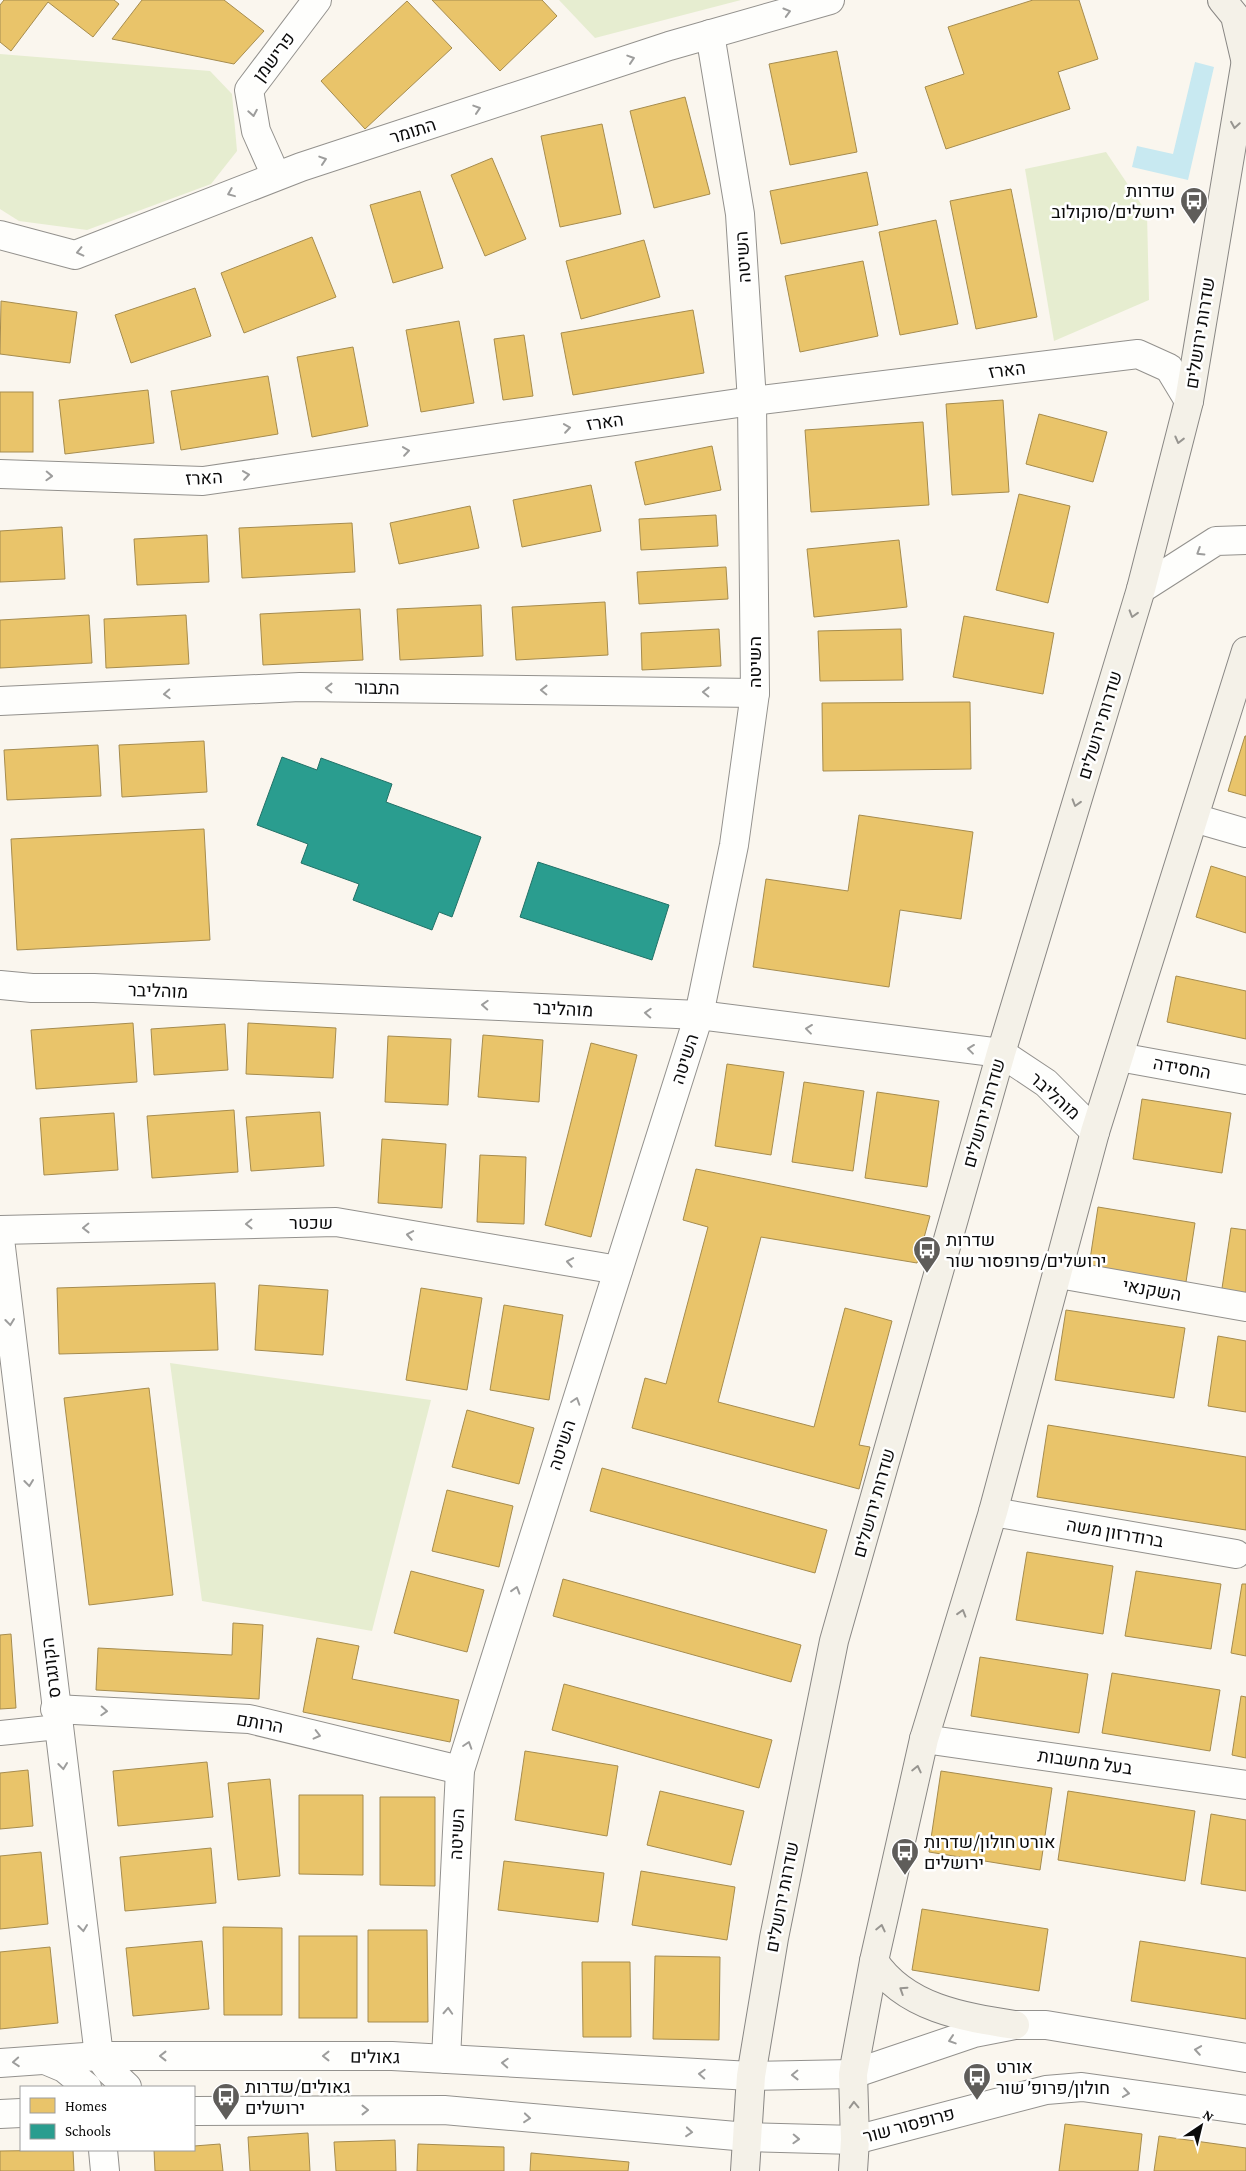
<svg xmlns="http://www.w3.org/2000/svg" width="1246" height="2171" viewBox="0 0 1246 2171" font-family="'Crimson Pro',Heebo,serif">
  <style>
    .green { fill: #e6edd0 }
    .water { fill: #c8e9f1 }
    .homes { fill: #e9c46a; stroke: #a68c4e }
    .schools { fill: #2a9d8f; stroke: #217167 }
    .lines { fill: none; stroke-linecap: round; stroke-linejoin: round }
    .pedestrian-casing { stroke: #93918d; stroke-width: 26 }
    .minor-casing { stroke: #93918d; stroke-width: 30 }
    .tertiary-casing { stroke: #93918d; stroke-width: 30 }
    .secondary-casing { stroke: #898784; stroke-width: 30 }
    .pedestrian { stroke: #fefefc; stroke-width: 24 }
    .minor { stroke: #fefefc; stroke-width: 28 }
    .tertiary { stroke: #fefefc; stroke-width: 28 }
    .secondary { stroke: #f4f1e8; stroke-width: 28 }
    .oneway { stroke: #9d9d9c }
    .oneway2 { stroke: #979590 }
    .labels { text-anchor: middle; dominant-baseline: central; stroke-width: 5; stroke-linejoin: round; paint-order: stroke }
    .street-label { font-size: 18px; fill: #0b0b0b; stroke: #fff }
    .poi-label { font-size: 18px; fill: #0b0b0b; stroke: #fff; text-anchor: start }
  </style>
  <rect width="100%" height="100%" fill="#faf6ee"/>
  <g class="green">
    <polygon points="559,0 741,0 595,38"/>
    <polygon points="0,54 210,71 232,94 237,151 211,184 87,230 19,221 0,209"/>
    <polygon points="1106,152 1147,213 1149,300 1054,341 1025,169"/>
    <polygon points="170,1363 431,1400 372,1631 202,1601"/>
  </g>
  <polygon class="water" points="1195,62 1214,67 1188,180 1132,167 1137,146 1173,154"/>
  <g class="homes">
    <polygon points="4,0 114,0 119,4 93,37 48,2 11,51 0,42 0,5"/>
    <polygon points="142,0 224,0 264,31 234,64 112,39"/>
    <polygon points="432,0 542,0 557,16 500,71"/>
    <polygon points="1033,0 1079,0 1098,59 1058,72 1070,109 946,149 925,87 964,74 948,27"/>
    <polygon points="407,1 452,48 365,129 321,81"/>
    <polygon points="837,51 857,152 790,165 769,64"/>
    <polygon points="685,97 710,194 654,208 630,111"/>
    <polygon points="602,124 621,214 560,227 541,136"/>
    <polygon points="492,158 526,239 485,256 451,175"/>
    <polygon points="867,172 878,225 781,244 770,191"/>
    <polygon points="1011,189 1037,317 976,329 950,201"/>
    <polygon points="420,191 443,268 393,283 370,205"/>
    <polygon points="936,220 958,324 900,335 879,232"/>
    <polygon points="312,237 336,297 244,333 221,273"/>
    <polygon points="644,240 660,297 581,319 566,261"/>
    <polygon points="863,261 878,336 800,352 785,276"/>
    <polygon points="195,288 211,336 131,363 115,315"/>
    <polygon points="1,301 77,312 70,363 0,354"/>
    <polygon points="693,310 704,373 573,395 561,333"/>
    <polygon points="459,321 474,403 421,412 406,330"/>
    <polygon points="524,335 533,396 503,400 494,339"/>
    <polygon points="353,347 368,426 312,437 297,357"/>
    <polygon points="268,376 278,434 181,450 171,391"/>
    <polygon points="148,390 154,443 65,454 59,400"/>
    <rect x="0" y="392" width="33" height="60"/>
    <polygon points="1003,400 1009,492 952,495 946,404"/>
    <polygon points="1039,414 1107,432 1093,482 1026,464"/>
    <polygon points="923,422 929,505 811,512 805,430"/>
    <polygon points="712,446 721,490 645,505 635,462"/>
    <polygon points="591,485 601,531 522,547 513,500"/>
    <polygon points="1019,494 1070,506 1048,603 996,590"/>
    <polygon points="470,506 479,548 399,564 390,523"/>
    <polygon points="716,515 718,546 641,550 639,519"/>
    <polygon points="352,523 355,572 242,578 239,528"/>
    <polygon points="62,527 65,579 0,582 0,531"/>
    <polygon points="207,535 209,582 137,585 134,539"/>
    <polygon points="899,540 907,607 814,617 807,549"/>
    <polygon points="726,567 728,599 639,604 637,572"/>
    <polygon points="605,602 608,655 516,660 512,607"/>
    <polygon points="481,605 483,656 400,660 397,609"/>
    <polygon points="360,609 363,660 263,665 260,614"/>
    <polygon points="89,615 92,663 0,668 0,620"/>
    <polygon points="186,615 189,664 106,668 104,619"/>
    <polygon points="964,616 1054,633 1043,694 953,677"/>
    <polygon points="719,629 721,666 642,670 641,633"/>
    <polygon points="901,629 903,680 820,681 818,631"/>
    <polygon points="970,702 971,769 823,771 822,703"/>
    <polygon points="1245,736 1246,736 1246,796 1228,791"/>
    <polygon points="204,741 207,792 122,797 119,745"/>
    <polygon points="98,745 101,796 7,800 4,750"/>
    <polygon points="859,815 973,832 961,919 900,910 889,987 753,967 766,879 848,891"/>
    <polygon points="204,829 210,940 17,950 11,839"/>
    <polygon points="1211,866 1246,877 1246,933 1196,917"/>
    <polygon points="1176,976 1246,991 1246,1039 1167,1022"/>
    <polygon points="133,1023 137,1082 36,1089 31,1030"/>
    <polygon points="248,1023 336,1028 333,1078 246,1074"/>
    <polygon points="225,1024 228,1070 154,1075 151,1029"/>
    <polygon points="483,1035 543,1040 539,1102 478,1097"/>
    <polygon points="388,1036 451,1039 448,1105 385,1102"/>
    <polygon points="591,1043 637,1055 591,1237 545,1225"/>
    <polygon points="727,1064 784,1072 771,1155 715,1146"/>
    <polygon points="804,1082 864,1091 853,1171 792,1162"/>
    <polygon points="877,1092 939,1101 927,1187 865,1178"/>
    <polygon points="1142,1099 1231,1113 1222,1173 1133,1159"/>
    <polygon points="234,1110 238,1172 152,1178 147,1116"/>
    <polygon points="320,1112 324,1166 251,1171 246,1117"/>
    <polygon points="114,1113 118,1170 44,1175 40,1118"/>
    <polygon points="382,1139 446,1144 442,1208 378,1203"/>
    <polygon points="480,1155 526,1157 524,1224 477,1222"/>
    <polygon points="696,1169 930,1216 917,1263 761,1237 718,1402 814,1427 845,1308 892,1321 859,1445 870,1447 859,1489 632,1428 645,1378 666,1384 708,1227 683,1220"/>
    <polygon points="1098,1207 1195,1223 1186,1282 1089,1266"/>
    <polygon points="1231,1228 1246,1230 1246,1299 1221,1295"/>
    <polygon points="215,1283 218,1350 59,1354 57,1288"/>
    <polygon points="259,1285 328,1290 323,1355 255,1350"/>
    <polygon points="421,1288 482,1298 467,1390 406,1380"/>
    <polygon points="504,1305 563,1315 549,1400 490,1390"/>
    <polygon points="1066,1310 1185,1328 1174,1398 1055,1380"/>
    <polygon points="1218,1336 1246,1341 1246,1412 1208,1406"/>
    <polygon points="149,1388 173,1595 89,1605 64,1398"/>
    <polygon points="467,1410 534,1428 519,1484 452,1467"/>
    <polygon points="1048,1425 1246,1457 1246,1530 1037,1497"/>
    <polygon points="602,1468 827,1530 815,1573 590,1511"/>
    <polygon points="447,1490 513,1506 499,1567 432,1551"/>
    <polygon points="1027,1552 1113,1566 1103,1634 1016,1620"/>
    <polygon points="411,1571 484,1590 467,1652 394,1633"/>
    <polygon points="1136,1571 1221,1584 1211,1649 1125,1636"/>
    <polygon points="563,1579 801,1645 791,1682 553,1616"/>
    <polygon points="1242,1584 1246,1584 1246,1656 1231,1653"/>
    <polygon points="233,1623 263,1625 259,1699 96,1690 98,1648 232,1655"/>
    <polygon points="11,1634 16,1708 0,1709 0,1635"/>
    <polygon points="317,1638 359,1646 352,1679 459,1700 450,1742 303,1712"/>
    <polygon points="980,1657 1088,1674 1079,1733 971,1716"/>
    <polygon points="1112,1673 1220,1690 1210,1751 1102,1733"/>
    <polygon points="564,1684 772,1740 759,1788 552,1730"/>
    <polygon points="1241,1696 1246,1697 1246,1758 1232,1755"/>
    <polygon points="525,1751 618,1766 607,1836 515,1820"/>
    <polygon points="207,1762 213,1817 118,1826 113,1771"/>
    <polygon points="28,1770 33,1826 0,1829 0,1773"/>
    <polygon points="941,1771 1052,1788 1040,1870 929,1852"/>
    <polygon points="270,1779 280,1876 238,1880 228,1783"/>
    <polygon points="660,1791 744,1811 731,1865 647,1845"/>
    <polygon points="1068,1791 1195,1811 1185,1881 1058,1860"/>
    <polygon points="299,1795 363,1795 363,1875 299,1874"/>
    <polygon points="380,1797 435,1797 435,1886 380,1885"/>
    <polygon points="1211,1814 1246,1820 1246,1891 1201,1884"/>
    <polygon points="211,1848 216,1903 125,1911 120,1857"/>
    <polygon points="41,1852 48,1924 0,1929 0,1856"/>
    <polygon points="504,1861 604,1873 598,1922 498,1910"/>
    <polygon points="641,1871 735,1887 727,1940 632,1925"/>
    <polygon points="922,1909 1048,1929 1039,1991 912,1970"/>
    <polygon points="223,1927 282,1928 282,2015 224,2015"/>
    <polygon points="368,1930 427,1930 428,2022 368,2022"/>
    <rect x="299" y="1936" width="58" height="82"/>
    <polygon points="202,1941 209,2009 133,2016 126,1948"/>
    <polygon points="1140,1941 1246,1958 1246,2019 1131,2001"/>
    <polygon points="50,1947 58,2023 0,2029 0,1952"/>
    <polygon points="655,1956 720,1957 719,2040 653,2039"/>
    <polygon points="582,1962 630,1962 631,2037 583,2037"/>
    <polygon points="1065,2124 1142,2134 1138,2171 1059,2171"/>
    <polygon points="308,2133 310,2171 250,2171 248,2137"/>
    <polygon points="1159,2136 1246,2148 1246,2171 1154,2171"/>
    <polygon points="395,2140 396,2171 336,2171 334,2142"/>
    <polygon points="220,2144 223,2171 155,2171 154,2150 194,2150 194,2146"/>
    <polygon points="418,2144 504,2147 504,2171 417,2171"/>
    <polygon points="73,2150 74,2171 0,2171 0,2151"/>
    <polygon points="531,2153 629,2162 628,2171 530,2171"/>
  </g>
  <g class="schools">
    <polygon points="282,757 317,770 321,758 392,784 386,802 481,837 452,917 439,912 432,930 353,900 359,884 301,863 308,844 257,825"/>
    <polygon points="538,862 669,905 652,960 520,917"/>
  </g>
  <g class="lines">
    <defs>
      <polyline id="pedestrian" points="0,1733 58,1727"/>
      <g id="minor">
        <polyline points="276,176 256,131 249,90 317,0"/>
        <polyline points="0,235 75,255 301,167 669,46 830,0"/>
        <polyline points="0,474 203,481 752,401 1138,354 1169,368 1189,401"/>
        <polyline points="1141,589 1216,541 1246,540"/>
        <polyline points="0,701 300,687 755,693"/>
        <polyline points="1194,818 1246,833"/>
        <polyline points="0,985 32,988 94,988 699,1015 1001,1053 1046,1083 1095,1132"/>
        <polyline points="1119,1057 1246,1080"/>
        <polyline points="0,1230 336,1222 618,1270"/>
        <polyline points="0,1239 99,2056 109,2070 127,2087"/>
        <polyline points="1059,1274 1246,1307"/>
        <polyline points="993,1512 1236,1554"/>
        <polyline points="55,1709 249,1719 460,1770"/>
        <polyline points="924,1739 1246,1785"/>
        <polyline points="446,2059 460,1770 699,1015 734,845 755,693 752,401 740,214 710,34"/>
        <polyline points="45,2060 64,2068 87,2087"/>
        <polyline points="103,2150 105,2171"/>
      </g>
      <g id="tertiary">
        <polyline points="0,2063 99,2056 392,2056 751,2076 853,2074 974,2033 1015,2025 1046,2025 1246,2058"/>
        <polyline points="194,2111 444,2110 747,2137 855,2140 1046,2090 1082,2087 1246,2110"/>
        <polyline points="0,2114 21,2113"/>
      </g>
      <g id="secondary">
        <polyline points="1222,0 1235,16 1246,63"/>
        <path d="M874 1961C905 2008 963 2017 1015 2025"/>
        <polyline points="745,2171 751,2076 774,1938 834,1641 1001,1053 1141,589 1189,401 1246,60"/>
        <polyline points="853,2171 855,2140 853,2074 874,1961 924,1739 993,1512 1095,1132 1246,651"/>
      </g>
    </defs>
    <use href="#pedestrian" class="pedestrian-casing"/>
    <use href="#minor" class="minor-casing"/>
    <use href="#tertiary" class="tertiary-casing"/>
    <use href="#secondary" class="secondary-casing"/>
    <use href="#pedestrian" class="pedestrian"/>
    <use href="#minor" class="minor"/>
    <use href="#tertiary" class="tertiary"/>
    <use href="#secondary" class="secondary"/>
  </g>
  <defs><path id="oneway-chevron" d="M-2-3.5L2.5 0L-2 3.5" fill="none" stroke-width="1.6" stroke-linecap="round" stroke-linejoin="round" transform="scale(1.25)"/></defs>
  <g class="oneway">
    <use href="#oneway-chevron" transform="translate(787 12) rotate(-16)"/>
    <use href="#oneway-chevron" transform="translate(631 59) rotate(-18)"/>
    <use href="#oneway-chevron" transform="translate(477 109) rotate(-18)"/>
    <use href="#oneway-chevron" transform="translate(253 113) rotate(80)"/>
    <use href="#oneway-chevron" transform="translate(323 160) rotate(-18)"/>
    <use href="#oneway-chevron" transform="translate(231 193) rotate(158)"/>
    <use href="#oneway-chevron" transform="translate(80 252) rotate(167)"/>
    <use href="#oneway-chevron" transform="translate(567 428) rotate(-8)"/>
    <use href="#oneway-chevron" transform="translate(406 451) rotate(-8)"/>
    <use href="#oneway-chevron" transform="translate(246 475) rotate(-8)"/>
    <use href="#oneway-chevron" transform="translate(49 476) rotate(2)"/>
    <use href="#oneway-chevron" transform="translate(1200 552) rotate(148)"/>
    <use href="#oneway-chevron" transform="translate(329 688) rotate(-179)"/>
    <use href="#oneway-chevron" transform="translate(544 690) rotate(-179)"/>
    <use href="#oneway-chevron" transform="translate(706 692) rotate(-179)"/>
    <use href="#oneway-chevron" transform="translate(167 694) rotate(177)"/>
    <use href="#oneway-chevron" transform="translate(485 1005) rotate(-177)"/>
    <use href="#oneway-chevron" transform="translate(648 1013) rotate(-177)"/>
    <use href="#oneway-chevron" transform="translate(809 1029) rotate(-173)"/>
    <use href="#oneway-chevron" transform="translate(971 1049) rotate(-173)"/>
    <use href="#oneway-chevron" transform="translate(249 1224) rotate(179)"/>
    <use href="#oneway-chevron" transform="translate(86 1228) rotate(179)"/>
    <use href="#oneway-chevron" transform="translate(410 1235) rotate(-170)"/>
    <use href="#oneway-chevron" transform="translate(570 1262) rotate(-170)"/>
    <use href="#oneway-chevron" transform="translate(10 1322) rotate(83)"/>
    <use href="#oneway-chevron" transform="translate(576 1401) rotate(-72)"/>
    <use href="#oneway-chevron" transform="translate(29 1483) rotate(83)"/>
    <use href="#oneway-chevron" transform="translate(516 1590) rotate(-73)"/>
    <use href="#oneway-chevron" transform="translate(104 1711) rotate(3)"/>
    <use href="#oneway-chevron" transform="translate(317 1735) rotate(14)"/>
    <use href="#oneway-chevron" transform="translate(468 1745) rotate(-72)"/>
    <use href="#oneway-chevron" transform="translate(63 1766) rotate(83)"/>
    <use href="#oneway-chevron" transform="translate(83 1928) rotate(83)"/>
    <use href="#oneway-chevron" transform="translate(448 2011) rotate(-87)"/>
    <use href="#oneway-chevron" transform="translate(952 2040) rotate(162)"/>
    <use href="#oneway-chevron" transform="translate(1198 2050) rotate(-171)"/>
    <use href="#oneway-chevron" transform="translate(163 2056) rotate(-180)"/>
    <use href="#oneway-chevron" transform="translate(326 2056) rotate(-180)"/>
    <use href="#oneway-chevron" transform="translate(16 2062) rotate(176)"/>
    <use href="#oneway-chevron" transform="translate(505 2063) rotate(-177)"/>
    <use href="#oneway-chevron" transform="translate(702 2074) rotate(-177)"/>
    <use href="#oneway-chevron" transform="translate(795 2075) rotate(179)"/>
    <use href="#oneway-chevron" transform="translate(1126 2093) rotate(8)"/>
    <use href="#oneway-chevron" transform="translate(365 2110)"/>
    <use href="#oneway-chevron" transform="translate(527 2118) rotate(5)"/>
    <use href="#oneway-chevron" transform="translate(689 2132) rotate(5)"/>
    <use href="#oneway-chevron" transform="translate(796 2139) rotate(2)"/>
  </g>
  <g class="oneway2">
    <use href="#oneway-chevron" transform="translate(1235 125) rotate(99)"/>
    <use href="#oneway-chevron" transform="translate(1179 440) rotate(104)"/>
    <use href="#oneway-chevron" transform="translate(1133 614) rotate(107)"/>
    <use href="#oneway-chevron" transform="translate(1076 803) rotate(107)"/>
    <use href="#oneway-chevron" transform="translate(962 1613) rotate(-73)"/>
    <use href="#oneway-chevron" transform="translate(917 1769) rotate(-77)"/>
    <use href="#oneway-chevron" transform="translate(881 1928) rotate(-77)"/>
    <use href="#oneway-chevron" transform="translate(903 1990) rotate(-147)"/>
    <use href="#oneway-chevron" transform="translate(854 2105) rotate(-92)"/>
  </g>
  <defs>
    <symbol id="bus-pin" viewBox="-11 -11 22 30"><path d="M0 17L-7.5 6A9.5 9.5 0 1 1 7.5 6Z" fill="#5f5d5a" stroke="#fff"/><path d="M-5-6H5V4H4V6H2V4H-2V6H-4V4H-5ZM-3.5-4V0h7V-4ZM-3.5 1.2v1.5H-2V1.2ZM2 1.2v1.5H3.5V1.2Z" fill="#fff"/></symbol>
  </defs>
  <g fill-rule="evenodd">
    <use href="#bus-pin" x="1178" y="185" width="32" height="43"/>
    <use href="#bus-pin" x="911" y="1234" width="32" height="43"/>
    <use href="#bus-pin" x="889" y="1836" width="32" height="43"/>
    <use href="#bus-pin" x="961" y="2061" width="32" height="43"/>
    <use href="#bus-pin" x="210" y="2081" width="32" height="43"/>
  </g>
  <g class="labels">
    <g class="street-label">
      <text transform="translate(274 57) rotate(-53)">פרישמן</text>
      <text transform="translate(413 131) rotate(-18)">התומר</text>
      <text transform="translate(743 257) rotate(-94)">השיטה</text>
      <text transform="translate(1200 333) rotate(-81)">שדרות ירושלים</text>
      <text transform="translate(1007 370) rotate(-7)">הארז</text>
      <text transform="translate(605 422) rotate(-8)">הארז</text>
      <text transform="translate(204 478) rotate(-3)">הארז</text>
      <text transform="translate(755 662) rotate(-90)">השיטה</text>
      <text transform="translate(377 688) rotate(1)">התבור</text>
      <text transform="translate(1100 725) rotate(-73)">שדרות ירושלים</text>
      <text transform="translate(158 991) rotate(2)">מוהליבר</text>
      <text transform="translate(563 1009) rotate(3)">מוהליבר</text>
      <text transform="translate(685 1059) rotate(-72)">השיטה</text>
      <text transform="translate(1182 1068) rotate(10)">החסידה</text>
      <text transform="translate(1055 1096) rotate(42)">מוהליבר</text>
      <text transform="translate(984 1113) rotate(-74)">שדרות ירושלים</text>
      <text x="311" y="1223">שכטר</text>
      <text transform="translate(1152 1290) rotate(10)">השקנאי</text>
      <text transform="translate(562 1445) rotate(-72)">השיטה</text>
      <text transform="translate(874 1503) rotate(-74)">שדרות ירושלים</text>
      <text transform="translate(1115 1533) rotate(10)">ברודרזון משה</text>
      <text transform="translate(51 1668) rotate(-97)">הקונגרס</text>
      <text transform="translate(260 1723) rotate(10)">הרותם</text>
      <text transform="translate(1085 1762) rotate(8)">בעל מחשבות</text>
      <text transform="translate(457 1834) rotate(-87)">השיטה</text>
      <text transform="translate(782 1897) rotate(-79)">שדרות ירושלים</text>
      <text transform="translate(375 2057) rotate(1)">גאולים</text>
      <text transform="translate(909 2125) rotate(-15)">פרופסור שור</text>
    </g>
    <g class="poi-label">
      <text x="1175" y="191" text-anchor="end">שדרות<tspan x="1175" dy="21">ירושלים/סוקולוב</tspan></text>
      <text x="946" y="1240">שדרות<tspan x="946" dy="21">ירושלים/פרופסור שור</tspan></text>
      <text x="924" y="1842">אורט חולון/שדרות<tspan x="924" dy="21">ירושלים</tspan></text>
      <text x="996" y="2067">אורט<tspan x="996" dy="21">חולון/פרופ׳ שור</tspan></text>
      <text x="245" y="2087">גאולים/שדרות<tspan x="245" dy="21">ירושלים</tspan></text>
    </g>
  </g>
  <rect x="20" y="2086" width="175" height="65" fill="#ffffff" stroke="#9d9d9d"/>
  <rect x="30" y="2098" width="25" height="15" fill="#e9c46a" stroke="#9d9d9d"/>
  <text x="65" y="2111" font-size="15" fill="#0b0b0b">Homes</text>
  <rect x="30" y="2124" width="25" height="15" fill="#2a9d8f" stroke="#9d9d9d"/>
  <text x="65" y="2136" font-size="15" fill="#0b0b0b">Schools</text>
  <g transform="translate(1201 2126) rotate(35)" stroke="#ffffff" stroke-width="4" paint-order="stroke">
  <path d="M0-4L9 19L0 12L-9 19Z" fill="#0b0b0b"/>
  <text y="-8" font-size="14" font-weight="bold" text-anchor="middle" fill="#0b0b0b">N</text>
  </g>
</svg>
